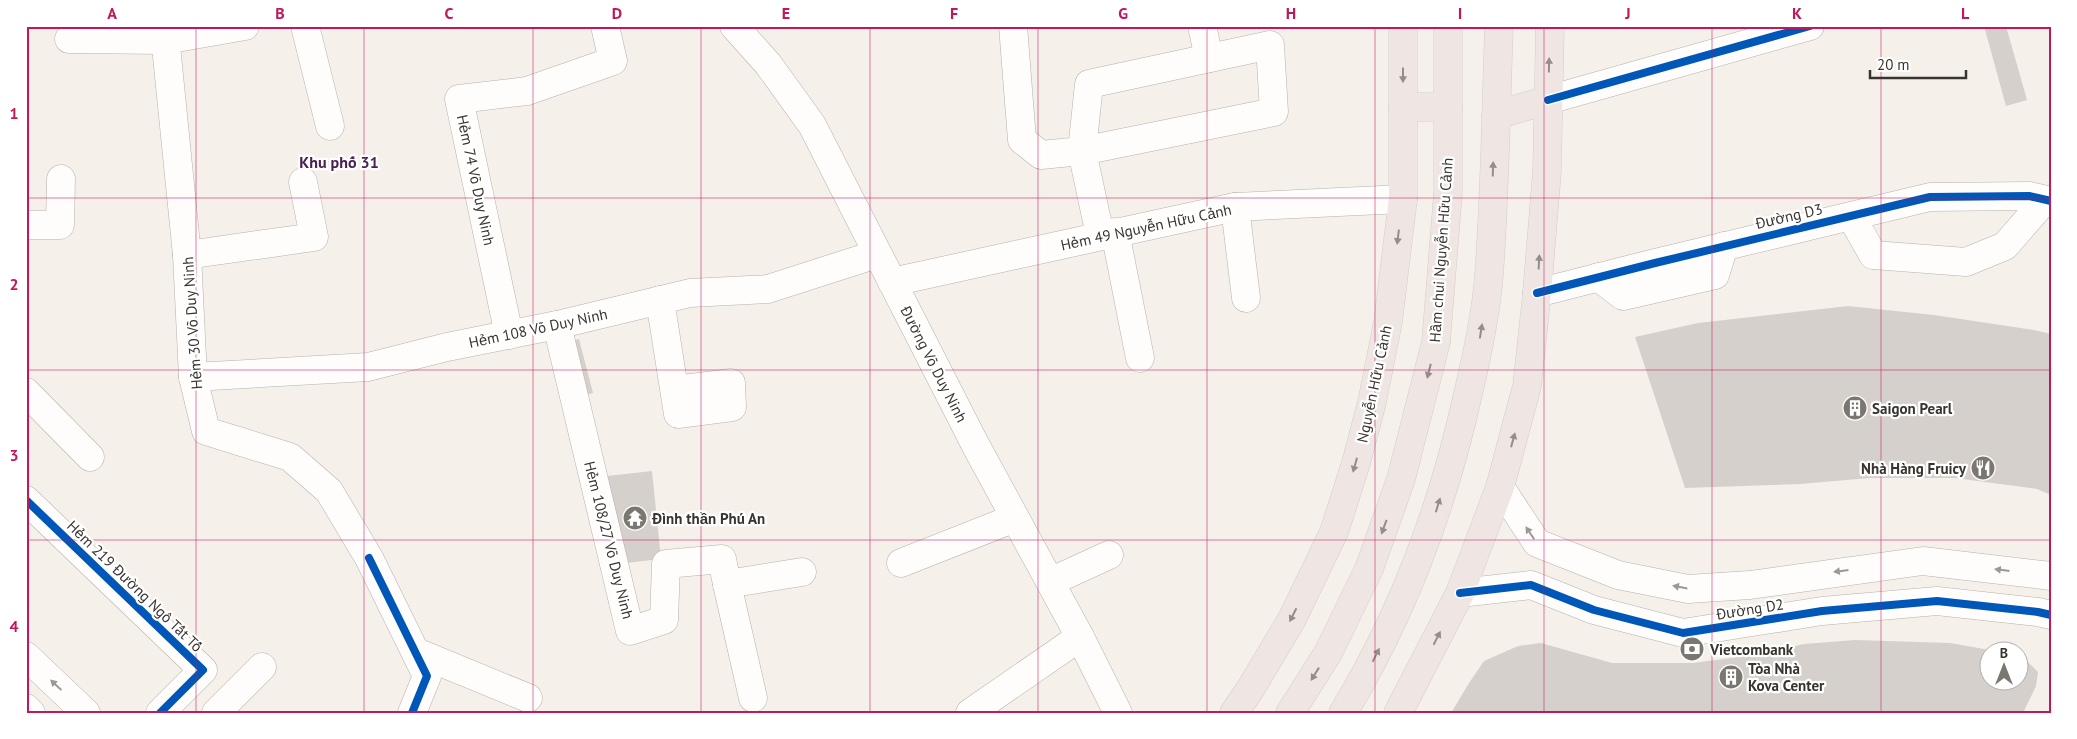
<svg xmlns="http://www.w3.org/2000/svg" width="2077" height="739" viewBox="0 0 2077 739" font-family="'PT Sans',sans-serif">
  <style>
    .building { fill: #d5d0cb }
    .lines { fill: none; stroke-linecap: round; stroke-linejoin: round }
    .minor-casing { stroke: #b6b1ad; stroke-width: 29 }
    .major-casing { stroke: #d0cdca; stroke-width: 29 }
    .minor { stroke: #fefdfc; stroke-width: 28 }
    .major { stroke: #efe6e4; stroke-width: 28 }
    .cycleway-casing { stroke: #fff; stroke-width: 11 }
    .cycleway { stroke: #0057b8; stroke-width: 8 }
    .oneway { fill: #948d8a }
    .oneway2 { fill: #9b9896 }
    .grid { fill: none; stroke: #c2185b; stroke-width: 1; stroke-opacity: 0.55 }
    .labels { text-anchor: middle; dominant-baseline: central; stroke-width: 4.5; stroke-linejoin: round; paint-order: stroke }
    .street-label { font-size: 15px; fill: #38342f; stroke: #fff }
    .poi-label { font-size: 15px; font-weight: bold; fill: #38342f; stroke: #fff; text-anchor: start }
    .neighbourhood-label { font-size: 16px; font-weight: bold; fill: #4b2053; stroke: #fff }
    .neatline { fill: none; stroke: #c2185b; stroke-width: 2 }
    .grid-label { font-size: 16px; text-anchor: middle; font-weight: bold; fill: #c2185b }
  </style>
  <rect width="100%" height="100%" fill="#f6f0ea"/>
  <g class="building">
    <polygon points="1984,26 2006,26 2027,100 2006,106"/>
    <polygon points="1848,306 1934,315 2034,330 2051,334 2051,495 2037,489 1955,478 1870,478 1800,484 1685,488 1635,337 1698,323"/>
    <polygon points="579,339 593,393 576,397 562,343"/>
    <polygon points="652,471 661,559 617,564 607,476"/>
    <polygon points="1855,640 1950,643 1990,650 1990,682 2020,682 2020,656 2022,656 2038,672 2036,686 2023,713 1451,713 1469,683 1484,661 1518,646 1541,643 1612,663 1693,663 1746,656 1804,644"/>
  </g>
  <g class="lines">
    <defs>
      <g id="minor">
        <polyline points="164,26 187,255 193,377 206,431 290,457 329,491 369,558 427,676 412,713"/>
        <polyline points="305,26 330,126"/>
        <polyline points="734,26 768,64 812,125 976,446 1080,637 1118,713"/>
        <polyline points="1013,26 1022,140 1041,155 1082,151 1274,112 1270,45 1089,84 1082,151 1100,235"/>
        <polyline points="1202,26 1209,58"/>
        <polyline points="69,39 165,40 245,26"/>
        <polyline points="1548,100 1810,26"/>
        <polyline points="1235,207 1246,298"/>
        <polyline points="1851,216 1873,255 1966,262 2005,246 2045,200"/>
        <polyline points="26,225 60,225 61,179"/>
        <polyline points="1115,232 1140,358"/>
        <polyline points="187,255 314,237 303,182"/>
        <polyline points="1598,277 1623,296 1715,275 1724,246"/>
        <polyline points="892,282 1235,207 1403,199"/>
        <polyline points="1537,293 1655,263 1930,197 2029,196 2051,201"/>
        <polyline points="660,300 678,414 732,407 731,383 675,390"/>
        <polyline points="557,325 630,631 664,620 666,564 722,559 727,584 802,572"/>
        <polyline points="509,335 459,99 527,91 613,61 605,26"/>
        <polyline points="193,377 368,367 447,347 557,325 690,293 768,289 877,254"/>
        <polyline points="26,392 90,457"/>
        <polyline points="1500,487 1537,543 1618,575 1688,589 1750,585 1923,561 2051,576"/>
        <polyline points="26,500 203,670 160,713"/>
        <polyline points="901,563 1015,518"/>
        <polyline points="1050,582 1109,555"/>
        <polyline points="727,584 753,698"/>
        <polyline points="1460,593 1531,585 1594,610 1683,633 1822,611 1937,601 2038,612 2051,615"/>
        <polyline points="416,652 528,698"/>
        <polyline points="26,656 86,713"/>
        <polyline points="26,708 31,713"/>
        <polyline points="216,713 262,667"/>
        <polyline points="970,713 1080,637"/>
      </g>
      <g id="major">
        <polyline points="1403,107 1448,107"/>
        <polyline points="1496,115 1548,100"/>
        <polyline points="1234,713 1251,688 1292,619 1334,532 1356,463 1372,402 1388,322 1403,199 1403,26"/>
        <polyline points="1290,713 1328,653 1369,569 1401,479 1436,342 1448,193 1448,26"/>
        <path d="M1343 713C1403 614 1443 507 1468 394 1477 356 1486 315 1489 275 1495 193 1496 109 1499 26"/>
        <polyline points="1398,713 1460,593 1500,487 1527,386 1537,293 1547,171 1550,26"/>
      </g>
    </defs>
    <use href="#minor" class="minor-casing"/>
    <use href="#major" class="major-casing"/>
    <use href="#minor" class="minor"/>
    <use href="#major" class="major"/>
    <defs>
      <g id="cycleway">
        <polyline points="1548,100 1810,26"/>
        <polyline points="1537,293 1655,263 1930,197 2029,196 2051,201"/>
        <polyline points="26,500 203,670 160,713"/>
        <polyline points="369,558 427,676 412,713"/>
        <polyline points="1460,593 1531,585 1594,610 1683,633 1822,611 1937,601 2038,612 2051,615"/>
      </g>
    </defs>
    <use href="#cycleway" class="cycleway-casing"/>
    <use href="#cycleway" class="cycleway"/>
  </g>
  <defs><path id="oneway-solid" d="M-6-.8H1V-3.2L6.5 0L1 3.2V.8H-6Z" transform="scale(1.25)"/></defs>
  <g class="oneway">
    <use href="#oneway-solid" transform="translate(1549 65) rotate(-89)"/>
    <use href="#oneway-solid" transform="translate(1403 75) rotate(90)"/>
    <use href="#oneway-solid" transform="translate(1493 169) rotate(-88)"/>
    <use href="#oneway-solid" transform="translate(1398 237) rotate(97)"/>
    <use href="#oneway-solid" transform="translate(1539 262) rotate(-87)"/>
    <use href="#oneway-solid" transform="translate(1481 331) rotate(-81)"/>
    <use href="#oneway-solid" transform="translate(1429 371) rotate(104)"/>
    <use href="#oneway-solid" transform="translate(1513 440) rotate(-75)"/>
    <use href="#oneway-solid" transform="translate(1355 465) rotate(106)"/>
    <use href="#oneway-solid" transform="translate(1438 505) rotate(-73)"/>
    <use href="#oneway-solid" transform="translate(1384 527) rotate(110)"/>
    <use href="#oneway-solid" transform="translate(1293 615) rotate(117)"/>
    <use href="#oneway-solid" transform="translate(1437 638) rotate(-63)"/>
    <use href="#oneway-solid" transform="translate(1376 655) rotate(-63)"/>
    <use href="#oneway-solid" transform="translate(1315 674) rotate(122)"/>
  </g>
  <g class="oneway2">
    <use href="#oneway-solid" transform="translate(1530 533) rotate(-124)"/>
    <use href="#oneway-solid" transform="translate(2002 570) rotate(-173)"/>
    <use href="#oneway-solid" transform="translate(1841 571) rotate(173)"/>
    <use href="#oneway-solid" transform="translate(1680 587) rotate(-169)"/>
    <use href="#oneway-solid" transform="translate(56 685) rotate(-137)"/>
  </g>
  <path class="grid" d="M196 26V713M364 26V713M533 26V713M701 26V713M870 26V713M1038 26V713M1207 26V713M1375 26V713M1544 26V713M1712 26V713M1881 26V713M26 198H2051M26 370H2051M26 540H2051"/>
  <defs>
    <symbol id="building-disc" viewBox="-11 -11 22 22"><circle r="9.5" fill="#7a7670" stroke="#fff"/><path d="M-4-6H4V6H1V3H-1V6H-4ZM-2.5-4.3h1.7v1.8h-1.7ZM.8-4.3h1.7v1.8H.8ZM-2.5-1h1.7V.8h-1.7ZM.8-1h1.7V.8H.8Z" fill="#fff"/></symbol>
    <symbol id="restaurant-disc" viewBox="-11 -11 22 22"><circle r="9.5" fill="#7a7670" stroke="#fff"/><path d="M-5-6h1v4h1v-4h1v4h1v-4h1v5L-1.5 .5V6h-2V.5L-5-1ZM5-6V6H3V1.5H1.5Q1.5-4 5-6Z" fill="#fff"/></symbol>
    <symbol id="temple-disc" viewBox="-11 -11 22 22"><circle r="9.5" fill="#7a7670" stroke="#fff"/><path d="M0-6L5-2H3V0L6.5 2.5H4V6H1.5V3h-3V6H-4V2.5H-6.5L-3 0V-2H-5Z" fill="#fff"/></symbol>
    <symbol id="bank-disc" viewBox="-11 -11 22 22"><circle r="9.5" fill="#7a7670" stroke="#fff"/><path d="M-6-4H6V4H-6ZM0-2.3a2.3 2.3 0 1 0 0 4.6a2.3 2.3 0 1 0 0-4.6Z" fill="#fff"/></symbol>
  </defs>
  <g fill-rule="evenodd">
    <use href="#building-disc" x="1841" y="394" width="28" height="28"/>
    <use href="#restaurant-disc" x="1969" y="454" width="28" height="28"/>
    <use href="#temple-disc" x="621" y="504" width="28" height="28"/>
    <use href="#bank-disc" x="1678" y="635" width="28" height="28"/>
    <use href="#building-disc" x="1717" y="663" width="28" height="28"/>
  </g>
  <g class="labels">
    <g class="street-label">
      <text transform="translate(476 180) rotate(78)">Hẻm 74 Võ Duy Ninh</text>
      <text transform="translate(1789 216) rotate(-13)">Đường D3</text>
      <text transform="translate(1146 227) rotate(-12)">Hẻm 49 Nguyễn Hữu Cảnh</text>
      <text transform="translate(1441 250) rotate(-86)">Hầm chui Nguyễn Hữu Cảnh</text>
      <text transform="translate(192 323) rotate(-94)">Hẻm 30 Võ Duy Ninh</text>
      <text transform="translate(538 328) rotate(-12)">Hẻm 108 Võ Duy Ninh</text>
      <text transform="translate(934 364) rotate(63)">Đường Võ Duy Ninh</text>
      <text transform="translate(1374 384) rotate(-78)">Nguyễn Hữu Cảnh</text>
      <text transform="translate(609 540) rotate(76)">Hẻm 108/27 Võ Duy Ninh</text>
      <text transform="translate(135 586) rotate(44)">Hẻm 219 Đường Ngô Tất Tố</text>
      <text transform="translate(1750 609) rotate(-9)">Đường D2</text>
    </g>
    <g class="poi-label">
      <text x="1872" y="408">Saigon Pearl</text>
      <text x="1966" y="468" text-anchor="end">Nhà Hàng Fruicy</text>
      <text x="652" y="518">Đình thần Phú An</text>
      <text x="1710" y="649">Vietcombank</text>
      <text x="1748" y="668">Tòa Nhà<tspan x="1748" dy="17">Kova Center</tspan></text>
    </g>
    <g class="neighbourhood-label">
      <text x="339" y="162">Khu phố 31</text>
    </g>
  </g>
  <rect width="2077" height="739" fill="none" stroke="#ffffff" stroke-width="55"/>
  <g transform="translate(2004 666)"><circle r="24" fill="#ffffff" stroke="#afaeac"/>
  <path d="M0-4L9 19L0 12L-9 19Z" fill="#7a7670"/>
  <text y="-8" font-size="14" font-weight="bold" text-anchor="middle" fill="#38342f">B</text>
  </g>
  <path d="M1870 70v8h96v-8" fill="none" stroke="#38342f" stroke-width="2.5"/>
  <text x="1877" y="70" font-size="15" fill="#38342f" stroke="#ffffff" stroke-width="4" paint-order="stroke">20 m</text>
  <rect x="28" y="28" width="2022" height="684" class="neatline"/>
  <g class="grid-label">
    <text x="112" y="19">A</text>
    <text x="280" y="19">B</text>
    <text x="449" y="19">C</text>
    <text x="617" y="19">D</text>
    <text x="786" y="19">E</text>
    <text x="954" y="19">F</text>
    <text x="1123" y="19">G</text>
    <text x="1291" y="19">H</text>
    <text x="1460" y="19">I</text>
    <text x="1628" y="19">J</text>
    <text x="1797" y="19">K</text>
    <text x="1965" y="19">L</text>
    <text x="14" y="119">1</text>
    <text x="14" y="290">2</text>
    <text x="14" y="461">3</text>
    <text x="14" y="632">4</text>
  </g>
</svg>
